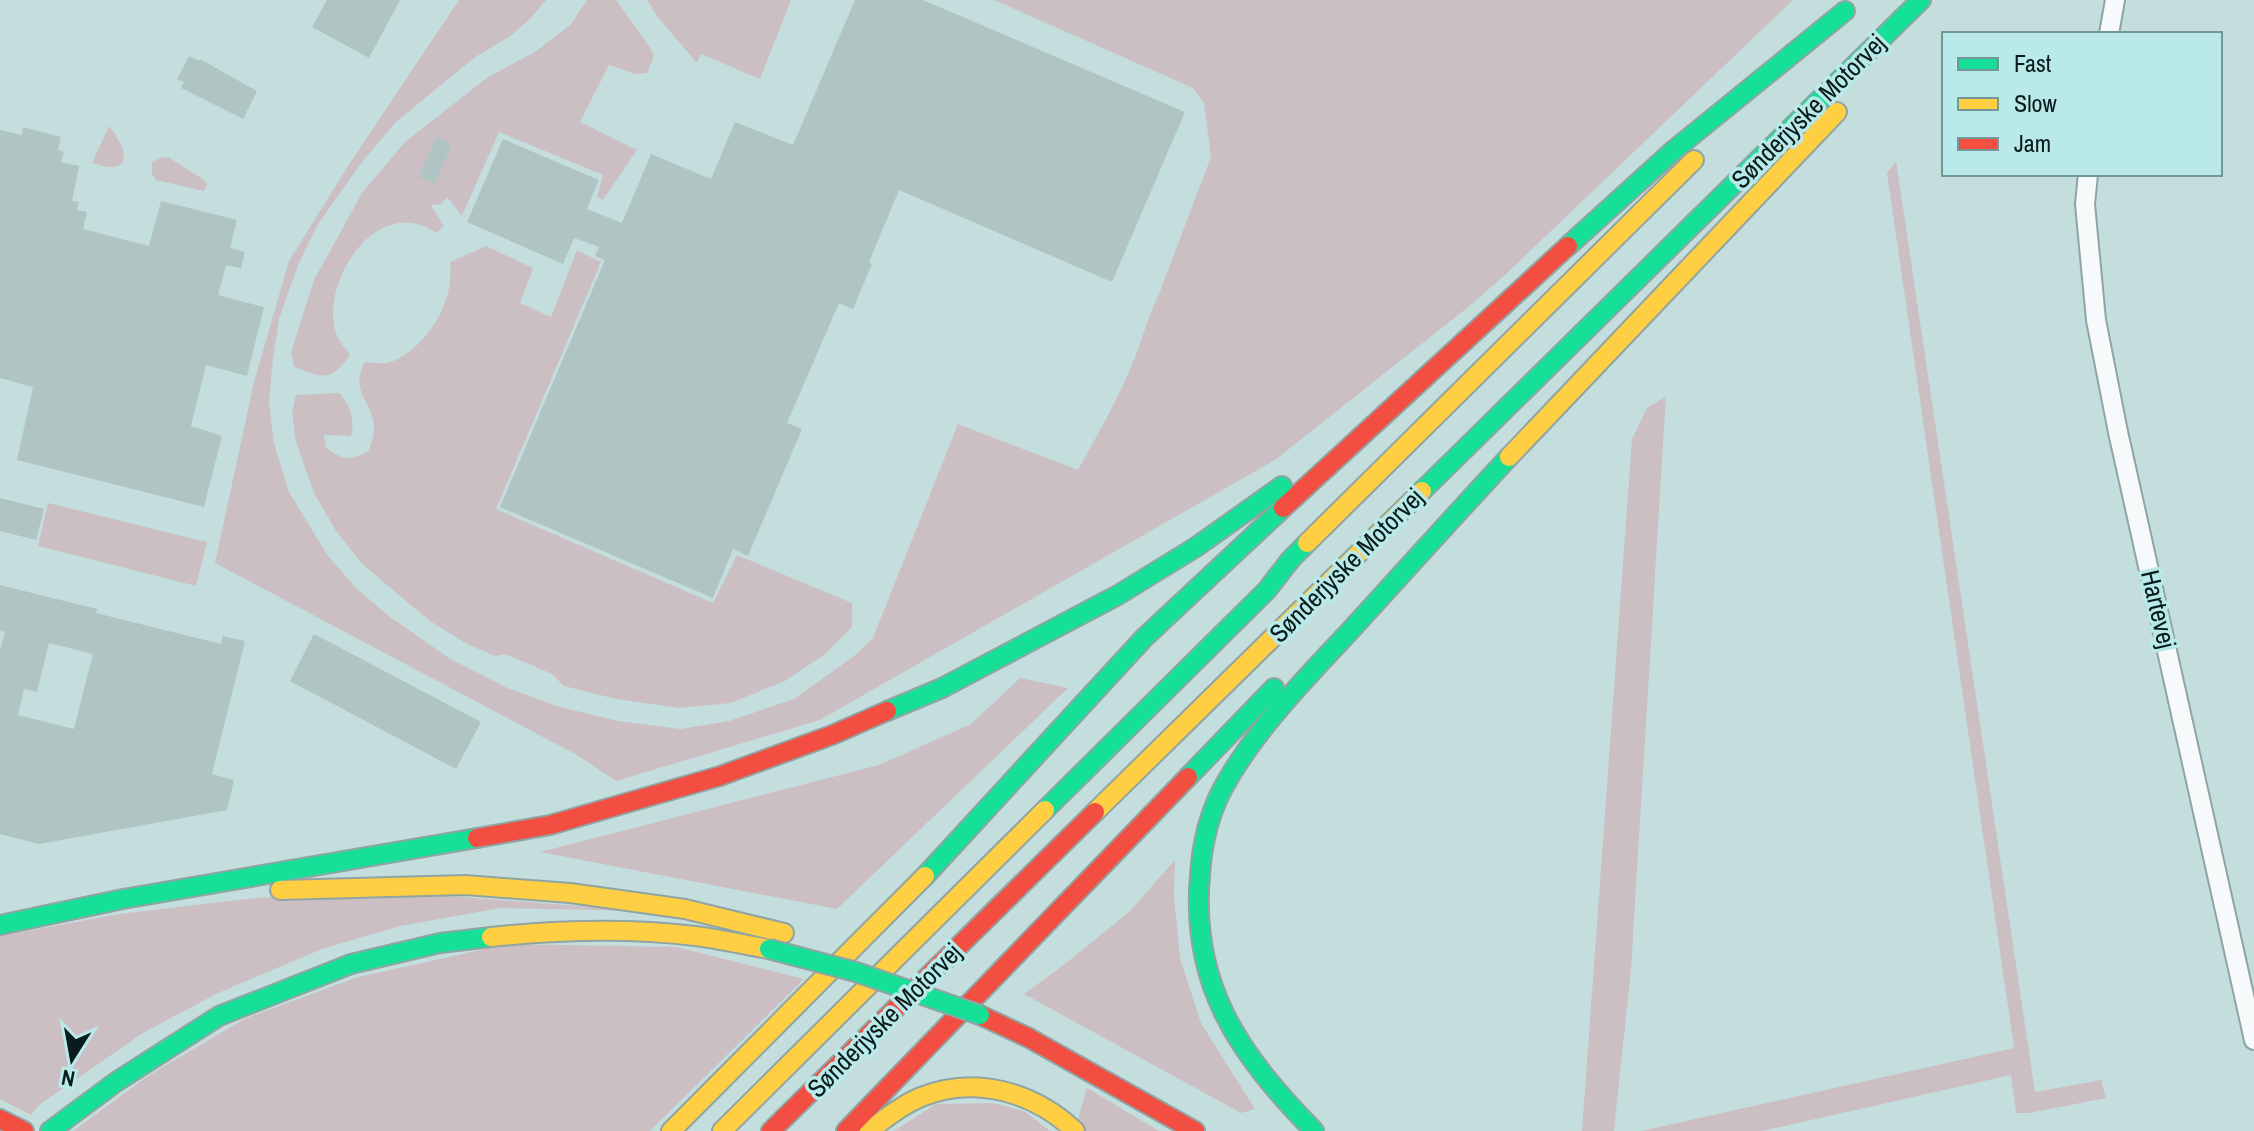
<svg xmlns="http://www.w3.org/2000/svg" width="2254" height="1131" viewBox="0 0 2254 1131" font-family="'Archivo Narrow',sans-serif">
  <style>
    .green { fill: #ccbfc4 }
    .building { fill: #b0c4c4; fill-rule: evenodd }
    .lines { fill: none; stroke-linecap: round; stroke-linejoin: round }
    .street-casing { stroke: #90a4a4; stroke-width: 22 }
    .fast-casing { stroke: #90a4a4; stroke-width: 22 }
    .slow-casing { stroke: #90a4a4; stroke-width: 22 }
    .jam-casing { stroke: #90a4a4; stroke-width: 22 }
    .street { stroke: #f6fafa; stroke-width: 18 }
    .fast { stroke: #16e098; stroke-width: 18 }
    .slow { stroke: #ffcf43; stroke-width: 18 }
    .jam { stroke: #f24e42; stroke-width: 18 }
    .fast-bridge-casing { stroke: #90a4a4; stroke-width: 22; stroke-linecap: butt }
    .fast-bridge { stroke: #16e098; stroke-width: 18 }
    .labels { text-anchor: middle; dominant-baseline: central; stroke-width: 7; stroke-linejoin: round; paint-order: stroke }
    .street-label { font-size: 26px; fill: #091b1b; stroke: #bae9e9 }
  </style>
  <rect width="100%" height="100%" fill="#c4dede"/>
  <g class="green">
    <path d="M459 0H546L531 18 509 37 474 58 396 122 362 162 318 224 298 265 279 319 273 358 269 402 274 443 289 492 328 556 357 589 389 616 449 658 507 688 560 707 618 721 681 729 729 721 794 699 854 656 873 638 958 424 1078 470C1095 439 1113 408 1127 376 1140 349 1146 320 1159 294L1211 157 1204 103 1193 88 994 0H1793L1506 274 1472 304 1275 460 820 720 616 781 577 755 215 563 254 382 289 261 350 163Z"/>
    <path d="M587 0H616L649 46 654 56 647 73 636 74 609 65 580 122 637 150 603 200 597 197 603 175 499 132 462 216 447 197 442 204 431 205 444 226 436 233C379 192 319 281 336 333 339 341 345 348 350 354 333 382 321 379 294 366L291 352 314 280 362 193 405 142 488 77 535 52 571 24Z"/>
    <polygon points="647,0 791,0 760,79 701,54 697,63 657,16"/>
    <path d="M109 126C116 134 138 167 111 167 105 167 98 164 92 163Z"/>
    <polygon points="168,157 203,179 207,184 204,191 156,180 152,174 152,162 160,158"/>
    <polygon points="1896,161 2035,1092 2101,1080 2106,1098 2030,1113 2016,1113 2011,1075 1762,1131 1641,1131 2014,1048 1887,173"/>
    <path d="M486 246 533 268 520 303 551 317 577 250 601 262 496 509 713 603 737 555 852 603V627L824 655 785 681 731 703 679 708 616 699 564 686 552 674 505 654 495 656 467 644 430 621 362 564 336 531 314 493 296 442 292 412 296 395 339 393C351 406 355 419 351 436L324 435 326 448C343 460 351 461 369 451 371 444 375 433 374 425 371 399 349 392 365 362 373 363 382 364 390 362 400 359 408 353 416 346 440 323 453 295 450 262Z"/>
    <polygon points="1666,396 1631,969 1614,1131 1582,1131 1632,439 1647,408"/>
    <polygon points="48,503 207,542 196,586 38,546"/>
    <polygon points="1020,678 1068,688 837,909 540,852 879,765 971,724"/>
    <polygon points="1175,860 1174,895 1180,958 1201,1023 1255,1109 1241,1113 1024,994 1065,964 1129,912"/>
    <polygon points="397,892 644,911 501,908 400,926 322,949 216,994 143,1033 39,1105 31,1115 0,1099 0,936 119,914 255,898"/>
    <polygon points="508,944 677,947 804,979 650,1131 73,1131 148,1076 244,1019 358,977"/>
    <polygon points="1087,1088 1159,1131 1086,1131 1078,1119"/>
    <polygon points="993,1103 1024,1111 1050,1131 894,1131 936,1104"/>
  </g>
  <g class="building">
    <polygon points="327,0 400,0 369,58 312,27"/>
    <polygon points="855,0 923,0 1185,112 1112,282 899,190 869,262 872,264 853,309 839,303 787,423 802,429 748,556 733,549 713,598 500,507 605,260 595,256 599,247 574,238 563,264 467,222 503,139 599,180 587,209 622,223 651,154 711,179 735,122 793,145"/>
    <polygon points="189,56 199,61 200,59 257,91 243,119 181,88 184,82 177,79"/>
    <polygon points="23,127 61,137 58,150 64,152 61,162 79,166 72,201 79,202 77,210 87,212 83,229 149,246 161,201 237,220 230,248 245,252 241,268 226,265 218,295 264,307 247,376 206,365 191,426 222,436 204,507 17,460 33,387 0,378 0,130 22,135"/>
    <polygon points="437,137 452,144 435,184 419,177"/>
    <polygon points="0,498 44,509 36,540 0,531"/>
    <path d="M0 585 97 609 96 613 221 644 223 636 245 641 212 774 234 780 227 810 39 844 0 834V651L5 632 0 631ZM49 643 93 654 74 729 18 715 24 689 37 692Z"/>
    <polygon points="314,634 481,722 456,769 290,681"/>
  </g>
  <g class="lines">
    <defs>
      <g id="street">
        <polyline points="2109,34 2115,0"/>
        <polyline points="2088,174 2085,204 2096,320 2118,432 2254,1040"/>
      </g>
      <g id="fast">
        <polyline points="1568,246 1674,150 1845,11"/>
        <polyline points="1422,491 1921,0"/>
        <polyline points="887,711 942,688 1118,595 1196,547 1282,486"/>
        <polyline points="1188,777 1274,688"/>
        <polyline points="1045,810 1267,590 1291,559 1307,543"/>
        <polyline points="925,876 1144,638 1283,508"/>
        <polyline points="0,925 123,899 477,838"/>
        <polyline points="50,1131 116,1082 219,1016 351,964 440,943 491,937"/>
        <path d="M1314 1131C1240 1055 1190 986 1200 875 1202 845 1209 814 1223 788 1254 731 1305 679 1349 632 1402 574 1455 515 1509 457"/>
      </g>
      <g id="slow">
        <polyline points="1509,457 1837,112"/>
        <polyline points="1307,543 1694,160"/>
        <polyline points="1095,812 1422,491"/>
        <polyline points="280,890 465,885 570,893 685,909 784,933"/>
        <path d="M491 937C558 930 628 928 695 936 720 939 745 945 769 949"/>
        <polyline points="671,1131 925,876"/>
        <polyline points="722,1131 1045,810"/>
        <path d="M869 1131C885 1118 902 1105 921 1097 975 1075 1034 1092 1075 1131"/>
      </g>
      <g id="jam">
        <polyline points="1283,508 1568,246"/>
        <polyline points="477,838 550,825 720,776 832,735 887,711"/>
        <polyline points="980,1015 1029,1038 1195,1131"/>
        <polyline points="0,1119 24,1131"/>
        <polyline points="771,1131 1095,812"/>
        <polyline points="846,1131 1188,777"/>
      </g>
    </defs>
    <use href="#street" class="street-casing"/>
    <use href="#fast" class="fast-casing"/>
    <use href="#slow" class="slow-casing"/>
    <use href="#jam" class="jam-casing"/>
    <use href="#street" class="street"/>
    <use href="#fast" class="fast"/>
    <use href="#slow" class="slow"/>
    <use href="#jam" class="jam"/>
    <defs>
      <polyline id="fast-bridge" points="769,949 856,972 980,1015"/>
    </defs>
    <use href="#fast-bridge" class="fast-bridge-casing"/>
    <use href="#fast-bridge" class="fast-bridge"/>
  </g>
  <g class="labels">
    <g class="street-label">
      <text transform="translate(1808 111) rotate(-45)">Sønderjyske Motorvej</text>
      <text transform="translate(1346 565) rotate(-45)">Sønderjyske Motorvej</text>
      <text transform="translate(2159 609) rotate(77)">Hartevej</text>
      <text transform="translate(884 1020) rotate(-45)">Sønderjyske Motorvej</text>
    </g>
  </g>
  <rect x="1942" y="32" width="280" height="144" fill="#bae9e9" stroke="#739797" stroke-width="2"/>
  <rect x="1958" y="58" width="40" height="12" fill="#16e098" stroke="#739797" stroke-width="2"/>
  <text x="2014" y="72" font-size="24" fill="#091b1b">Fast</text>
  <rect x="1958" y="98" width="40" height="12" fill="#ffcf43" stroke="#739797" stroke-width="2"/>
  <text x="2014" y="112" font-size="24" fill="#091b1b">Slow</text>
  <rect x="1958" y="138" width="40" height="12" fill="#f24e42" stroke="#739797" stroke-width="2"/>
  <text x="2014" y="152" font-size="24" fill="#091b1b">Jam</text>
  <g transform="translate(72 1059) rotate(191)" stroke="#bae9e9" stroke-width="6" paint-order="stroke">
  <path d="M0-6L14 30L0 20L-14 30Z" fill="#091b1b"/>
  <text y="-12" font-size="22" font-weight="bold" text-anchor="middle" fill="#091b1b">N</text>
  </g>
</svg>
